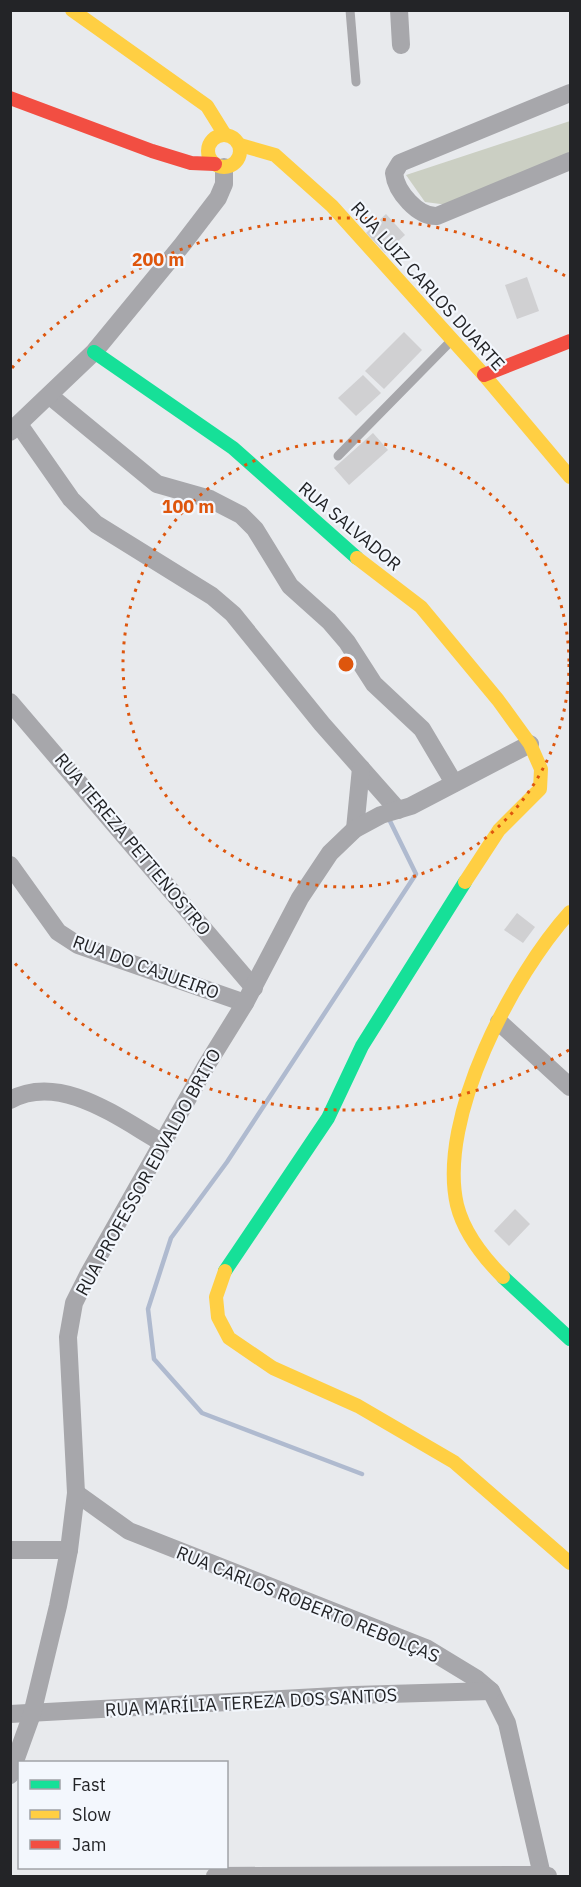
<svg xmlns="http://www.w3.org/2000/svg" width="581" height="1887" viewBox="0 0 581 1887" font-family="'IBM Plex Sans',sans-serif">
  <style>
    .green { fill: #cbcfc3 }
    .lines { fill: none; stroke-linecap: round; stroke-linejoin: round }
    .stream { stroke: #afbacf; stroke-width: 4.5 }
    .building { fill: #d0d0d2 }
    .lane { stroke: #a7a7ab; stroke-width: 9 }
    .street { stroke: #a7a7ab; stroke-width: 18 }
    .fast { stroke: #16e098; stroke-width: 14 }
    .slow { stroke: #ffcf43; stroke-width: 14 }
    .jam { stroke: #f24e42; stroke-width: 14 }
    .ring { fill: none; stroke: #de560d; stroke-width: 3; stroke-dasharray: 3 6 }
    .labels { text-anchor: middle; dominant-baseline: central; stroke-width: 4.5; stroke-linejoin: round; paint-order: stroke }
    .street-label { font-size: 18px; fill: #232427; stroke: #f3f7fd }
    .centre { fill: #de560d; stroke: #f3f7fd; stroke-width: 3 }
    .ring-label { font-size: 18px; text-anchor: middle; font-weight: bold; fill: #de560d; stroke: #f3f7fd; stroke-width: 4.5; stroke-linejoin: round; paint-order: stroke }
  </style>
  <rect width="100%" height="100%" fill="#e8eaed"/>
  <polygon class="green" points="570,121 570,156 448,205 425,202 406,175"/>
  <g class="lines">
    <polyline class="stream" points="362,1474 202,1413 154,1359 148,1309 171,1238 227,1162 416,874 388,817"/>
  </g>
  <g class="building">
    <polygon points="386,214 405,235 385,253 366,233"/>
    <polygon points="527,277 539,311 517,319 505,285"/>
    <polygon points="404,332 422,350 384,389 365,371"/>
    <polygon points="363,375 381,393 356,416 338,398"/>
    <polygon points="373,433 388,450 349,485 334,468"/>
    <polygon points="517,913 535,927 523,943 504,930"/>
    <polygon points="515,1209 530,1224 509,1246 494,1231"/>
  </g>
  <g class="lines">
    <g class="lane">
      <polyline points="350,10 356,82"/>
      <polyline points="338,456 451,341"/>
    </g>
    <g class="street">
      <polyline points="399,10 401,45"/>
      <path d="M570 93 400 163 394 173C396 192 418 217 437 216L570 161"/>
      <polyline points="50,396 157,484 210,499 241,515 255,529 290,586 329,621 347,642 374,684 422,729 454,783"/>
      <polyline points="20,426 71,499 96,524 212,596 233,614 322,724 398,810"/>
      <polyline points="10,432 94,352 182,245 218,198 224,184 224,167"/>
      <polyline points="10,702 254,988"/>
      <polyline points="355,829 361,768"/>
      <polyline points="10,865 58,932 78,945 245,1003"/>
      <polyline points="499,1022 570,1087"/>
      <path d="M10 1100C61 1072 120 1119 163 1143"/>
      <polyline points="76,1493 129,1531 426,1648 477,1679 491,1691 507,1723 542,1875 548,1876"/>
      <polyline points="10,1550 69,1550"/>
      <polyline points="10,1714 354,1695 491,1691"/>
      <polyline points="10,1775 32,1714 58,1606 69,1550 76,1493 68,1337 74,1303 88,1275 206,1066 245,1003 300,898 330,853 355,829 381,815 411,806 530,744"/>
      <polyline points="215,1876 542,1875"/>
    </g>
    <g class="fast">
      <polyline points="94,352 233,448 357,558"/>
      <polyline points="225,1271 328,1118 362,1046 465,882"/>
      <polyline points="503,1277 570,1339"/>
    </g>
    <g class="slow">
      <polyline points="72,10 207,106 225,135"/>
      <circle cx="224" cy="151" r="16"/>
      <polyline points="240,145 275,155 332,206 484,375 570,477"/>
      <polyline points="357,558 421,607 498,700 530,744 541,769 540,789 499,830 465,882"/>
      <polyline points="225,1271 216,1297 218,1317 229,1338 273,1368 358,1406 454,1462 570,1563"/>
      <path d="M503 1277C483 1257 464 1233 457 1205 437 1118 513 975 570 912"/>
    </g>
    <g class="jam">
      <polyline points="10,98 152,151 191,163 215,164"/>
      <polyline points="484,375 570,341"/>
    </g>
  </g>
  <g class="ring">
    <circle cx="346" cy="664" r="223"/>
    <path d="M569 1050A446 446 0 0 1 12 960M12 368A446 446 0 0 1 569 278"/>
  </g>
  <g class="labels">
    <g class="street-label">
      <text transform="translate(428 286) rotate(48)">RUA LUIZ CARLOS DUARTE</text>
      <text transform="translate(350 526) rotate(40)">RUA SALVADOR</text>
      <text transform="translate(133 844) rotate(50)">RUA TEREZA PETTENOSTRO</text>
      <text transform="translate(146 967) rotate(20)">RUA DO CAJUEIRO</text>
      <text transform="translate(148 1172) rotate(-61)">RUA PROFESSOR EDVALDO BRITO</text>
      <text transform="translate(308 1604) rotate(22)">RUA CARLOS ROBERTO REBOLÇAS</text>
      <text transform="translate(251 1702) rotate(-3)">RUA MARÍLIA TEREZA DOS SANTOS</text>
    </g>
  </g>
  <circle cx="346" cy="664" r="9" class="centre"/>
  <g class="ring-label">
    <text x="158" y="266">200 m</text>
    <text x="188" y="513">100 m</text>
  </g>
  <rect width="581" height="1887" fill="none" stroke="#232427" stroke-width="24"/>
  <rect x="18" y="1761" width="210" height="108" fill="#f3f7fd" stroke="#a0a3a7" stroke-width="1.5"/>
  <rect x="30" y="1780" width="30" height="9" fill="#16e098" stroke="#a0a3a7" stroke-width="1.5"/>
  <text x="72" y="1791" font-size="18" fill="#232427">Fast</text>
  <rect x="30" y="1810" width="30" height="9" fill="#ffcf43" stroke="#a0a3a7" stroke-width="1.5"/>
  <text x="72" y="1821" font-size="18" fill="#232427">Slow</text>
  <rect x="30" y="1840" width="30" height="9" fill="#f24e42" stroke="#a0a3a7" stroke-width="1.5"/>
  <text x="72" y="1851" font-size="18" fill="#232427">Jam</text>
</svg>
